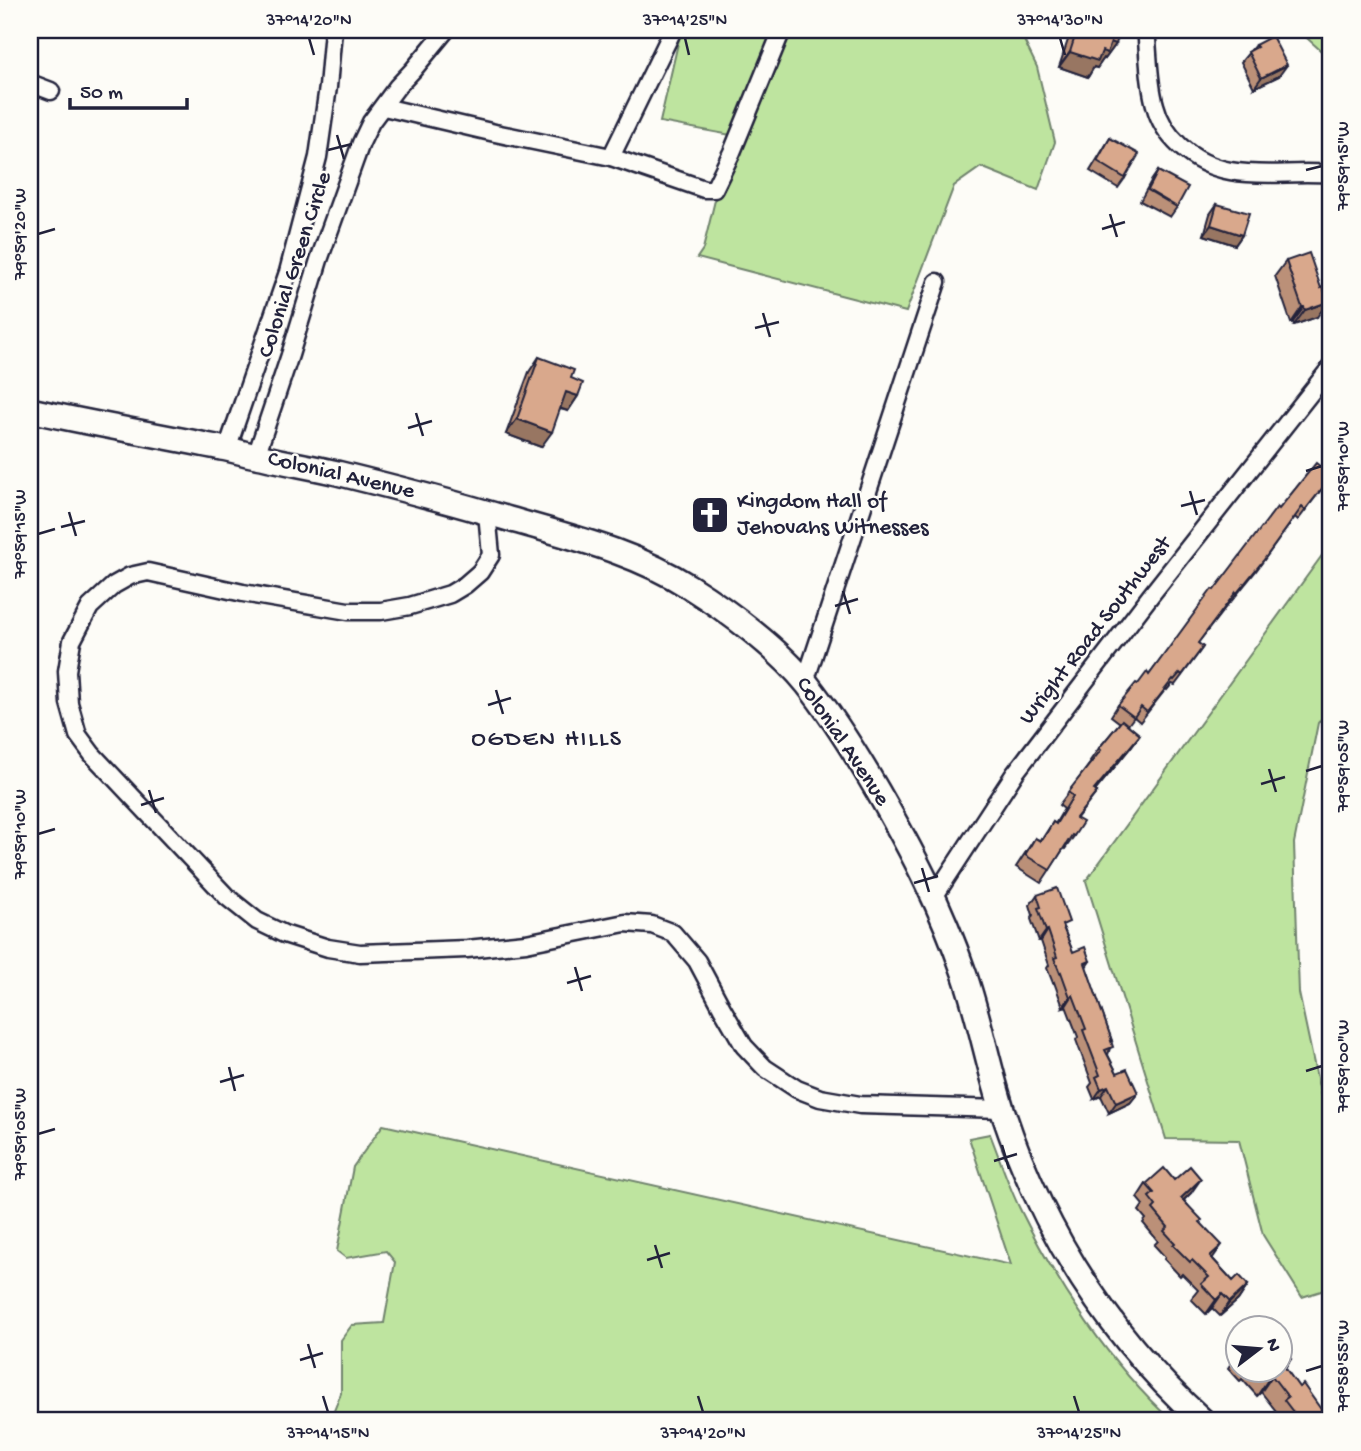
<svg xmlns="http://www.w3.org/2000/svg" width="1361" height="1451" viewBox="0 0 1361 1451" font-family="'Gochi Hand',sans-serif">
  <style>
    .green { fill: #bee49f; stroke: #70836d; stroke-width: 2 }
    .lines { fill: none; stroke-linecap: round; stroke-linejoin: round }
    .minor-casing { stroke: #22223b; stroke-width: 21 }
    .secondary-casing { stroke: #22223b; stroke-width: 28 }
    .minor { stroke: #fdfcf7; stroke-width: 16 }
    .secondary { stroke: #fdfcf7; stroke-width: 23 }
    .wall { fill: #bb9078; stroke: #22223b; stroke-width: 2 }
    .shaded-wall { fill: #987662; stroke: #22223b; stroke-width: 2 }
    .building { fill: #d9a88c; stroke: #22223b; stroke-width: 2 }
    .ticks { fill: none; stroke: #22223b; stroke-width: 2.5 }
    .labels { text-anchor: middle; dominant-baseline: central; stroke-width: 5; stroke-linejoin: round; paint-order: stroke }
    .street-label { font-size: 23px; fill: #22223b; stroke: #fdfcf7 }
    .poi-label { font-size: 23px; fill: #22223b; stroke: #fdfcf7; text-anchor: start }
    .neighbourhood-label { font-size: 24px; letter-spacing: 2px; fill: #22223b; stroke: #fdfcf7 }
    .neatline { fill: none; stroke: #22223b; stroke-width: 2.5 }
    .ticks-label { font-size: 18px; text-anchor: middle; fill: #22223b }
  </style>
  <rect width="100%" height="100%" fill="#fdfcf7"/>
  <filter id="ink" filterUnits="userSpaceOnUse"><feTurbulence type="fractalNoise" baseFrequency=".0143" numOctaves="2"/><feDisplacementMap in="SourceGraphic" scale="14" xChannelSelector="R" yChannelSelector="G"/><feConvolveMatrix kernelMatrix="1 2 1 2 8 2 1 2 1" color-interpolation-filters="sRGB"/></filter>
  <g filter="url(#ink)">
    <g class="green">
      <polygon points="681,30 1019,30 1037,67 1055,142 1038,190 981,167 954,186 906,312 697,258 703,249 731,135 660,122"/>
      <polygon points="1298,30 1331,30 1331,58 1329,58"/>
      <polygon points="1331,543 1331,707 1318,723 1294,843 1299,993 1321,1097 1331,1117 1331,1288 1302,1297 1263,1235 1239,1140 1166,1139 1086,881"/>
      <path d="M383 1125 1011 1265 969 1138 990 1134C1000 1159 1008 1185 1020 1209 1057 1284 1110 1365 1172 1421H330L341 1393V1340L352 1325 384 1323 395 1262 386 1251 346 1258 337 1251 353 1167Z"/>
    </g>
    <g class="lines">
      <defs>
        <g id="minor">
          <path d="M1146 30C1149 55 1148 81 1155 105 1159 121 1168 135 1180 146 1224 187 1278 169 1331 174"/>
          <polyline points="30,83 51,91"/>
          <polyline points="384,107 495,133 611,157 704,189 714,189 732,152 782,30"/>
          <polyline points="611,157 673,30"/>
          <polyline points="227,449 288,272 318,157 328,87 333,30"/>
          <polyline points="256,456 290,355 319,260 361,143 371,122 397,87 413,70 446,30"/>
          <polyline points="487,513 491,555 480,572 465,585 450,594 410,606 381,611 348,611 243,593 148,572 130,576 114,585 90,607 72,641 67,671 69,703 78,735 92,754 227,897 257,921 284,934 328,948 360,953 467,949 526,943 625,923 652,925 673,933 697,961 722,1008 744,1046 765,1068 797,1089 820,1098 860,1105 1002,1109"/>
          <polyline points="805,682 937,282"/>
          <polyline points="934,897 1015,773 1151,595 1331,367"/>
        </g>
        <path id="secondary" d="M30 410C93 424 157 435 221 448 235 450 248 455 262 457 287 463 312 467 337 473 394 487 452 502 509 519 571 537 635 552 690 587 728 611 779 649 807 684 833 717 856 754 877 790 911 849 942 908 964 973 980 1019 988 1066 1003 1112 1043 1232 1109 1336 1203 1421"/>
      </defs>
      <use href="#minor" class="minor-casing"/>
      <use href="#secondary" class="secondary-casing"/>
      <use href="#minor" class="minor"/>
      <use href="#secondary" class="secondary"/>
    </g>
    <g class="wall">
      <polygon points="1073,30 1115,30 1116,44 1105,59 1104,58 1097,68 1094,67 1088,77 1059,67 1070,34"/>
      <polygon points="1255,45 1279,76 1254,88 1241,62"/>
      <polygon points="1110,138 1125,178 1118,188 1090,171"/>
      <polygon points="1158,171 1177,207 1170,217 1140,201 1151,181"/>
      <polygon points="1217,204 1242,235 1235,245 1204,235 1210,214"/>
      <polygon points="1286,261 1317,317 1294,325 1293,322 1291,323 1275,276"/>
      <polygon points="539,357 571,378 578,396 568,411 560,409 541,447 506,434 529,372"/>
      <polygon points="1331,464 1331,477 1298,520 1295,517 1256,571 1230,603 1229,603 1198,643 1203,647 1196,657 1175,685 1172,684 1167,690 1166,689 1140,722 1134,717 1128,725 1140,735 1131,747 1095,791 1097,792 1077,818 1074,836 1065,849 1064,848 1041,883 1016,867 1035,838 1039,840 1042,839 1053,822 1055,824 1064,809 1059,805 1091,762 1090,761 1099,748 1120,723 1111,716 1118,705 1138,684 1149,675 1214,590 1279,509 1326,471"/>
      <polygon points="1037,895 1064,929 1073,952 1090,961 1086,967 1112,1041 1108,1055 1117,1073 1138,1093 1130,1103 1109,1113 1101,1096 1094,1099 1089,1087 1092,1083 1076,1040 1078,1037 1066,1006 1063,1007 1054,982 1053,983 1047,968 1049,965 1041,941 1039,941 1031,919 1033,915 1030,905"/>
      <polygon points="1174,1180 1191,1193 1184,1200 1200,1222 1212,1258 1233,1281 1248,1285 1238,1300 1220,1316 1212,1308 1206,1314 1191,1299 1198,1290 1182,1274 1180,1276 1164,1259 1165,1257 1154,1245 1158,1241 1143,1223 1146,1219 1139,1211 1143,1205 1137,1198 1146,1184"/>
      <polygon points="1283,1350 1291,1359 1285,1368 1321,1421 1278,1421 1273,1415 1276,1411 1261,1392 1257,1396 1242,1379 1240,1381 1228,1368 1238,1353 1238,1370 1280,1370"/>
    </g>
    <g class="shaded-wall">
      <polygon points="1111,42 1116,44 1105,59 1104,58 1097,68 1094,67 1088,77 1059,67 1070,52 1102,51"/>
      <polygon points="1287,65 1279,76 1254,88 1261,78"/>
      <polygon points="1211,225 1242,235 1235,245 1204,235"/>
      <polygon points="1328,302 1317,317 1294,325 1305,310"/>
      <polygon points="1302,307 1304,307 1293,322 1291,323"/>
      <polygon points="566,392 578,396 568,411 556,407"/>
      <polygon points="517,419 552,432 541,447 506,434"/>
      <polygon points="1140,735 1131,747 1086,802 1094,790"/>
      <polygon points="1048,930 1041,941 1039,941 1046,931"/>
      <polygon points="1073,995 1066,1006 1063,1007 1070,997"/>
      <polygon points="1108,1086 1101,1096 1094,1099 1101,1089"/>
      <polygon points="1138,1093 1130,1103 1109,1113 1116,1103"/>
      <polygon points="1201,1179 1191,1193 1171,1212 1181,1198"/>
      <polygon points="1222,1245 1212,1259 1200,1270 1210,1256"/>
      <polygon points="1248,1285 1238,1300 1220,1316 1230,1302"/>
      <polygon points="1222,1294 1212,1308 1206,1314 1216,1300"/>
      <polygon points="1272,1376 1261,1392 1257,1396 1268,1380"/>
    </g>
    <g class="building">
      <polygon points="1077,30 1115,30 1120,31 1116,44 1111,42 1107,53 1102,51 1098,61 1070,52"/>
      <polygon points="1272,36 1287,65 1261,78 1248,52 1257,47 1255,45"/>
      <polygon points="1110,138 1139,154 1125,178 1097,161"/>
      <polygon points="1158,171 1188,187 1177,207 1148,190"/>
      <polygon points="1217,204 1249,213 1242,235 1211,225"/>
      <polygon points="1309,253 1321,288 1323,287 1328,302 1305,310 1304,307 1302,307 1286,261"/>
      <polygon points="539,357 574,370 571,378 583,383 578,396 566,392 552,432 517,419"/>
      <polygon points="1316,463 1331,475 1331,477 1305,510 1302,507 1263,561 1237,593 1236,592 1198,643 1203,647 1182,675 1180,673 1174,680 1173,679 1147,712 1141,707 1134,717 1118,705 1136,683 1138,684 1147,672 1149,675 1212,589 1214,590 1277,507 1279,509"/>
      <polygon points="1122,720 1140,735 1094,790 1097,792 1076,818 1083,822 1074,836 1072,835 1050,870 1025,855 1035,838 1040,841 1041,838 1043,839 1053,822 1056,824 1073,796 1068,792 1101,750 1099,748"/>
      <polygon points="1057,888 1069,922 1062,925 1073,952 1085,947 1090,961 1085,963 1112,1041 1111,1041 1113,1047 1105,1050 1117,1073 1127,1069 1138,1093 1116,1103 1108,1086 1101,1089 1096,1077 1100,1075 1083,1030 1086,1029 1073,995 1070,997 1061,972 1060,973 1054,958 1057,957 1048,930 1046,931 1038,908 1041,907 1037,895"/>
      <polygon points="1190,1166 1201,1179 1181,1198 1202,1220 1200,1222 1222,1245 1210,1256 1233,1281 1239,1275 1248,1285 1230,1302 1222,1294 1216,1300 1201,1284 1209,1277 1192,1260 1190,1262 1173,1245 1175,1243 1164,1231 1168,1227 1153,1209 1156,1206 1149,1197 1154,1193 1146,1184 1164,1168 1174,1180"/>
      <polygon points="1280,1338 1287,1344 1282,1349 1291,1359 1284,1366 1299,1387 1303,1384 1325,1415 1316,1421 1300,1421 1284,1400 1288,1397 1272,1376 1268,1380 1259,1370 1280,1370"/>
    </g>
  </g>
  <path class="ticks" d="M309 38 314 55M685 38 689 55M1060 38 1065 55M337 135 344 159M328 150 352 144M1306 170 1322 166M1110 214 1117 237M1102 229 1125 222M38 234 55 229M763 313 770 337M755 328 779 322M416 413 423 436M408 428 432 421M1306 471 1322 466M1190 491 1197 515M1181 506 1205 500M69 512 76 536M61 527 85 521M38 534 55 529M843 591 850 614M835 606 858 599M496 690 503 714M488 705 511 698M1269 769 1276 792M1306 771 1322 766M1261 784 1285 777M149 790 156 813M141 805 164 798M38 834 55 829M922 868 929 892M914 883 938 876M575 967 582 991M567 983 591 976M229 1067 235 1091M1306 1071 1322 1066M220 1082 244 1075M38 1134 55 1129M1002 1145 1009 1169M994 1161 1017 1154M655 1245 662 1268M647 1260 670 1253M308 1344 315 1368M300 1360 323 1353M1306 1371 1322 1366M323 1396 328 1412M698 1396 703 1412M1074 1396 1079 1412"/>
  <defs>
    <symbol id="church-square" viewBox="-11 -11 22 22"><rect x="-9" y="-9" width="18" height="18" rx="4" fill="#22223b" stroke="#fdfcf7"/><path d="M-1.2-6h2.4v3.5h3.3v2.4h-3.3V6h-2.4V-.1h-3.3v-2.4h3.3Z" fill="#fff"/></symbol>
  </defs>
  <g fill-rule="evenodd">
    <use href="#church-square" x="688" y="493" width="44" height="44"/>
  </g>
  <g class="labels">
    <g class="street-label">
      <text transform="translate(296 265) rotate(-72)">Colonial Green Circle</text>
      <text transform="translate(341 476) rotate(13)">Colonial Avenue</text>
      <text transform="translate(1096 631) rotate(-52)">Wright Road Southwest</text>
      <text transform="translate(842 742) rotate(56)">Colonial Avenue</text>
    </g>
    <g class="poi-label">
      <text x="737" y="502">Kingdom Hall of<tspan x="737" dy="26">Jehovahs Witnesses</tspan></text>
    </g>
    <g class="neighbourhood-label">
      <text x="547" y="740">OGDEN HILLS</text>
    </g>
  </g>
  <rect width="1361" height="1451" fill="none" stroke="#fdfcf7" stroke-width="77"/>
  <g transform="translate(1259 1349) rotate(74)"><circle r="33" fill="#fdfcf7" stroke="#a5a5ac" stroke-width="2"/>
  <path d="M0-5L12 26L0 18L-12 26Z" fill="#22223b"/>
  <text y="-10" font-size="19" font-weight="bold" text-anchor="middle" fill="#22223b">N</text>
  </g>
  <path d="M70 98v10h117v-10" fill="none" stroke="#22223b" stroke-width="3.5"/>
  <text x="80" y="98" font-size="21" fill="#22223b" stroke="#fdfcf7" stroke-width="5" paint-order="stroke">50 m</text>
  <rect x="38" y="38" width="1284" height="1374" class="neatline"/>
  <g class="ticks-label">
    <text x="309" y="25">37°14'20"N</text>
    <text x="685" y="25">37°14'25"N</text>
    <text x="1060" y="25">37°14'30"N</text>
    <text transform="translate(1342 166) rotate(-90)" y="6">79°59'15"W</text>
    <text transform="translate(19 234) rotate(-90)" y="6">79°59'20"W</text>
    <text transform="translate(1342 466) rotate(-90)" y="6">79°59'10"W</text>
    <text transform="translate(19 534) rotate(-90)" y="6">79°59'15"W</text>
    <text transform="translate(1342 766) rotate(-90)" y="6">79°59'05"W</text>
    <text transform="translate(19 834) rotate(-90)" y="6">79°59'10"W</text>
    <text transform="translate(1342 1066) rotate(-90)" y="6">79°59'00"W</text>
    <text transform="translate(19 1134) rotate(-90)" y="6">79°59'05"W</text>
    <text transform="translate(1342 1366) rotate(-90)" y="6">79°58'55"W</text>
    <text x="328" y="1438">37°14'15"N</text>
    <text x="703" y="1438">37°14'20"N</text>
    <text x="1079" y="1438">37°14'25"N</text>
  </g>
</svg>
